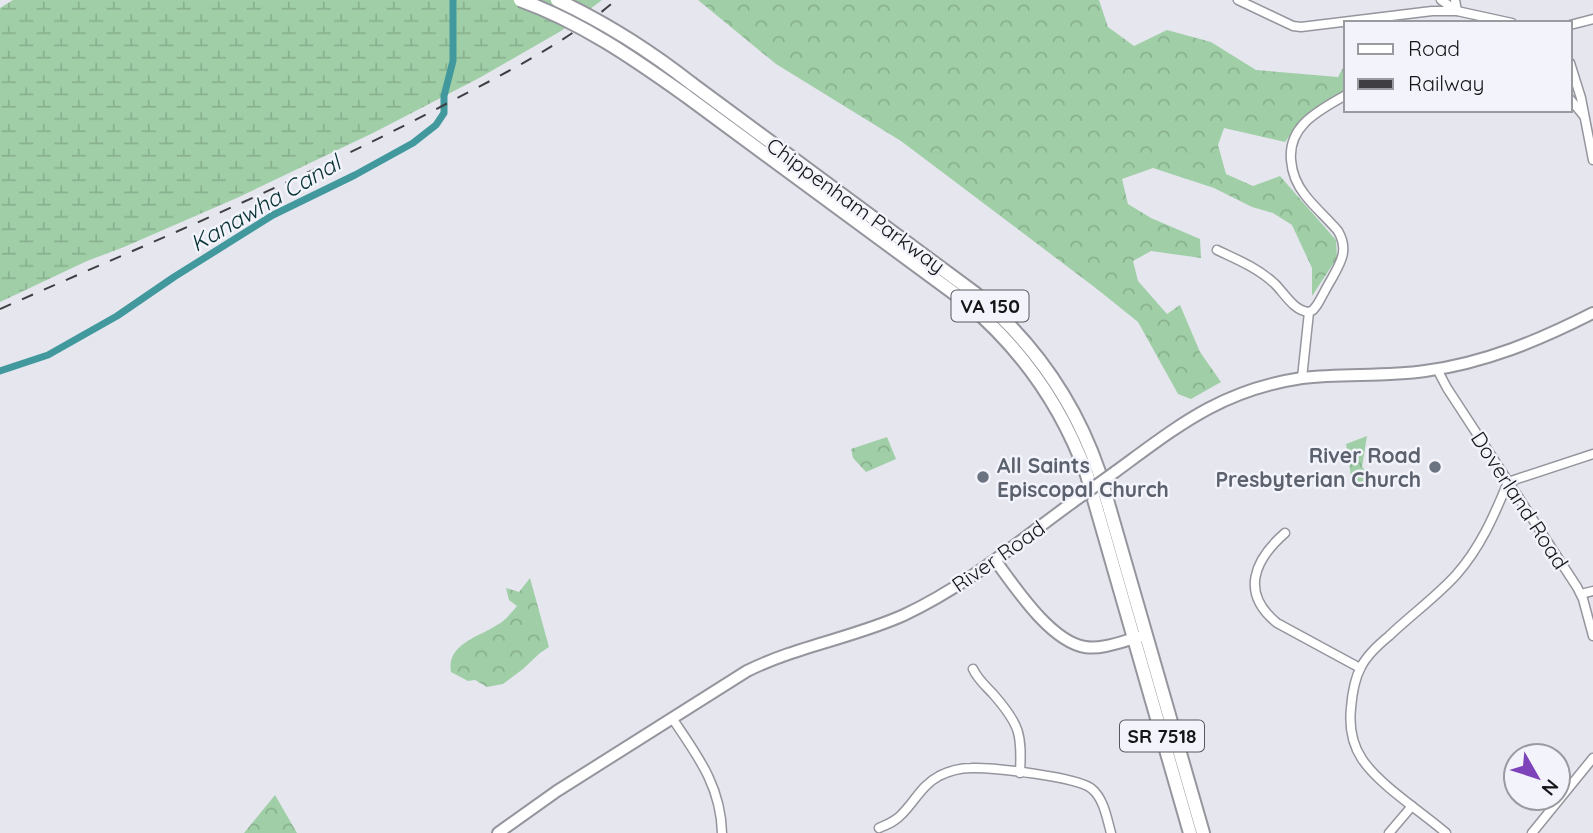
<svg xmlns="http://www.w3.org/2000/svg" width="1593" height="833" viewBox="0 0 1593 833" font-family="Quicksand,sans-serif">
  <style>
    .forest { fill: url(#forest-crowns) }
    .wetland { fill: url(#wetland-marsh) }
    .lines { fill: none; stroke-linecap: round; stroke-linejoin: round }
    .canal { stroke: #41999e; stroke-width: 7 }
    .minor-casing { stroke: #95959e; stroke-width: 11 }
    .secondary-casing { stroke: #95959e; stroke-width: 14 }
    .trunk-casing { stroke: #95959e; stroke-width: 16 }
    .minor { stroke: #fff; stroke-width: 8 }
    .secondary { stroke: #fff; stroke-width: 10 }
    .trunk { stroke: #fff; stroke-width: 12 }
    .rail { stroke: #3f3f43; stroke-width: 2; stroke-dasharray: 12 12; stroke-linecap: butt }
    .secondary-bridge-casing { stroke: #95959e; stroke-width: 14; stroke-linecap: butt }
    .trunk-bridge-casing { stroke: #95959e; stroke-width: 16; stroke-linecap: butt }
    .secondary-bridge { stroke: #fff; stroke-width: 10 }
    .trunk-bridge { stroke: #fff; stroke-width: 12 }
    .worship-dot { fill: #6b7280; stroke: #f3f3fc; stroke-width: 2.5 }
    .labels { text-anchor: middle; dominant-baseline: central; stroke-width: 5; stroke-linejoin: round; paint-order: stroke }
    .shield { fill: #f3f3fc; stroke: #58585c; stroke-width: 2 }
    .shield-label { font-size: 19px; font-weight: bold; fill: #151518 }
    .street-label { font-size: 21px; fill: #151518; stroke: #f3f3fc }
    .worship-label { font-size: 21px; font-weight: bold; fill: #5b616d; stroke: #f3f3fc; text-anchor: end }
    .water-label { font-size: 23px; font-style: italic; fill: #063234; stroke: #f3f3fc }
  </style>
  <defs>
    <pattern id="forest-crowns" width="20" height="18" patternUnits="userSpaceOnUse" patternTransform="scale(1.75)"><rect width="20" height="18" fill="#a0cfa7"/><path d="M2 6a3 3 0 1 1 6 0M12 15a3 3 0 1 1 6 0" fill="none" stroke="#89b18f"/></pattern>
    <pattern id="wetland-marsh" width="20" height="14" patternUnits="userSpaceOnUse" patternTransform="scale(1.75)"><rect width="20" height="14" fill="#a0cfa7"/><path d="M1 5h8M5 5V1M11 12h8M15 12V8" fill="none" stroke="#89b18f"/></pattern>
  </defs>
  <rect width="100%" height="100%" fill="#e6e6ef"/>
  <g class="forest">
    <polygon points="698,0 1099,0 1108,27 1134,46 1167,30 1211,42 1256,70 1338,77 1346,62 1346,92 1328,101 1298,124 1285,142 1224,128 1218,145 1226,174 1253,186 1280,176 1336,240 1337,258 1312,296 1312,268 1292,225 1273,213 1252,207 1214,188 1153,168 1122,179 1128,204 1151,218 1200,239 1201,258 1151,251 1133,261 1138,281 1167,314 1180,305 1200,352 1221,382 1191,399 1178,394 1138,322 1097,289 901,141 776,64"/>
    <polygon points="1367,436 1362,467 1369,474 1361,485 1351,476 1346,444"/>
    <polygon points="887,437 896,459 866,472 853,458 851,449"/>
    <path d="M530 578 549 647 540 653 523 669 503 684 487 687 475 680 468 681 451 672C446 644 479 637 497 625 505 621 511 613 517 606L509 600 506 588 519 592Z"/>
    <polygon points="275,795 297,833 244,833"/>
  </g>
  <polygon class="wetland" points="13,0 602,0 561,31 481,77 373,133 239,197 124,247 87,261 0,302 0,8"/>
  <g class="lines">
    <polyline class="canal" points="0,371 48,355 117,316 174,277 273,215 355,175 413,143 436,125 444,113 444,96 453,61 453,0"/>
    <defs>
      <g id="minor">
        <polyline points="1238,0 1293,26 1301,27 1432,11 1457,11 1455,0"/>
        <polyline points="1441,0 1457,11 1512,23"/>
        <polyline points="1570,25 1593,19"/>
        <polyline points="1570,63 1581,98 1593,160"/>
        <polyline points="1570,99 1584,116"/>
        <path d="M1217 250C1238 260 1258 268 1275 284 1285 294 1294 311 1309 312"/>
        <polyline points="1437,369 1447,388 1577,587 1583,599 1593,636"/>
        <path d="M1302 378 1309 312 1313 310 1317 305C1322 297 1326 288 1331 280 1341 262 1349 250 1338 231 1328 219 1315 208 1305 195 1297 185 1292 173 1291 160 1288 125 1320 110 1346 95"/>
        <path d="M1285 533C1254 560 1240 593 1277 623L1360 668"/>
        <polyline points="1581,594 1593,591"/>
        <path d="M973 669C978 680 987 687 994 695 1020 725 1022 734 1020 773"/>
        <path d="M672 718C697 755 721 786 722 833"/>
        <path d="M879 828C888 824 896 821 902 814 915 801 922 785 939 776 949 771 960 768 971 768 991 767 1079 777 1092 789 1104 799 1107 819 1111 833"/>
        <polyline points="1389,833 1412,806"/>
        <path d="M1446 833C1422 812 1379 785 1362 759 1352 744 1349 727 1351 708 1352 695 1354 680 1361 667 1367 655 1378 645 1389 636 1411 615 1436 597 1456 575 1480 548 1494 516 1508 482L1593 454"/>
        <polyline points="1532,833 1593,758"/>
      </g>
      <g id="secondary">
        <path d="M1115 472C1178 426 1221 390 1302 378 1343 373 1384 377 1425 371 1485 363 1540 340 1593 313"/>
        <path d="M995 560C1015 587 1050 641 1085 647 1102 650 1123 641 1139 637"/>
        <path d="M498 833 557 791 747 671C797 646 853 638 904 615 966 586 1018 542 1073 502"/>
      </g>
      <g id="trunk">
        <path d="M692 84 976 294C1033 342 1075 402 1099 472L1203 833"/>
        <path d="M685 95 966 302C1022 349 1062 406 1087 475L1190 833"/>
      </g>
    </defs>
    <use href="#minor" class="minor-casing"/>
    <use href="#secondary" class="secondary-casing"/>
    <use href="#trunk" class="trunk-casing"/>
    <use href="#minor" class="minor"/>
    <use href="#secondary" class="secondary"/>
    <use href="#trunk" class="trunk"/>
    <path class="rail" d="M0 309C149 243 300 181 444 105 503 74 565 44 616 0"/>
    <defs>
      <polyline id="secondary-bridge" points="1073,502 1115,472"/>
      <g id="trunk-bridge">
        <path d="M520 0C581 22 633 58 685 95"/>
        <path d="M557 0C606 23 650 51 692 84"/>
      </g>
    </defs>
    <use href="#secondary-bridge" class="secondary-bridge-casing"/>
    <use href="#trunk-bridge" class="trunk-bridge-casing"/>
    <use href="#secondary-bridge" class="secondary-bridge"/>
    <use href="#trunk-bridge" class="trunk-bridge"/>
  </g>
  <g class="worship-dot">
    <circle cx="1435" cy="467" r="7"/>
    <circle cx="983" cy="477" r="7"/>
  </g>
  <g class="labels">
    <g class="shield">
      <rect x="951.5" y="290.5" width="77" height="31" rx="5"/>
      <rect x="1120" y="720.5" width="84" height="31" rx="5"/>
    </g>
    <g class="shield-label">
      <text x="990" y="306">VA 150</text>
      <text x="1162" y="736">SR 7518</text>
    </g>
    <g class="street-label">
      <text transform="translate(856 205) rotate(36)">Chippenham Parkway</text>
      <text transform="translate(1520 500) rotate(57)">Doverland Road</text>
      <text transform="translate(998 556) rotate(-35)">River Road</text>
    </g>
    <g class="worship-label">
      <text x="1421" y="455">River Road<tspan x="1421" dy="24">Presbyterian Church</tspan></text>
      <text x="997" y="465" text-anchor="start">All Saints<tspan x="997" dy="24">Episcopal Church</tspan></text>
    </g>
    <g class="water-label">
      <text transform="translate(265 203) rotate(-30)">Kanawha Canal</text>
    </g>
  </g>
  <rect x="1344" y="21" width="228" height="91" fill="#f3f3fc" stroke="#9a9aa1" stroke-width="2"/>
  <rect x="1358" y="44" width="35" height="10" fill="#ffffff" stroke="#9a9aa1" stroke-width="2"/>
  <text x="1408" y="56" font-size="21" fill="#151518">Road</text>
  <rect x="1358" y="79" width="35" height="10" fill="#3f3f43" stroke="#9a9aa1" stroke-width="2"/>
  <text x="1408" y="91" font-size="21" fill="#151518">Railway</text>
  <g transform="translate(1537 777) rotate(129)"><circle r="33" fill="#f3f3fc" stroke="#9a9aa1" stroke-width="2"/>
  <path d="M0-5L12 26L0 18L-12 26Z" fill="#7d43ba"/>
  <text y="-10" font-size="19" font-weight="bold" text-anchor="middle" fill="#151518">N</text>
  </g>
</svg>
